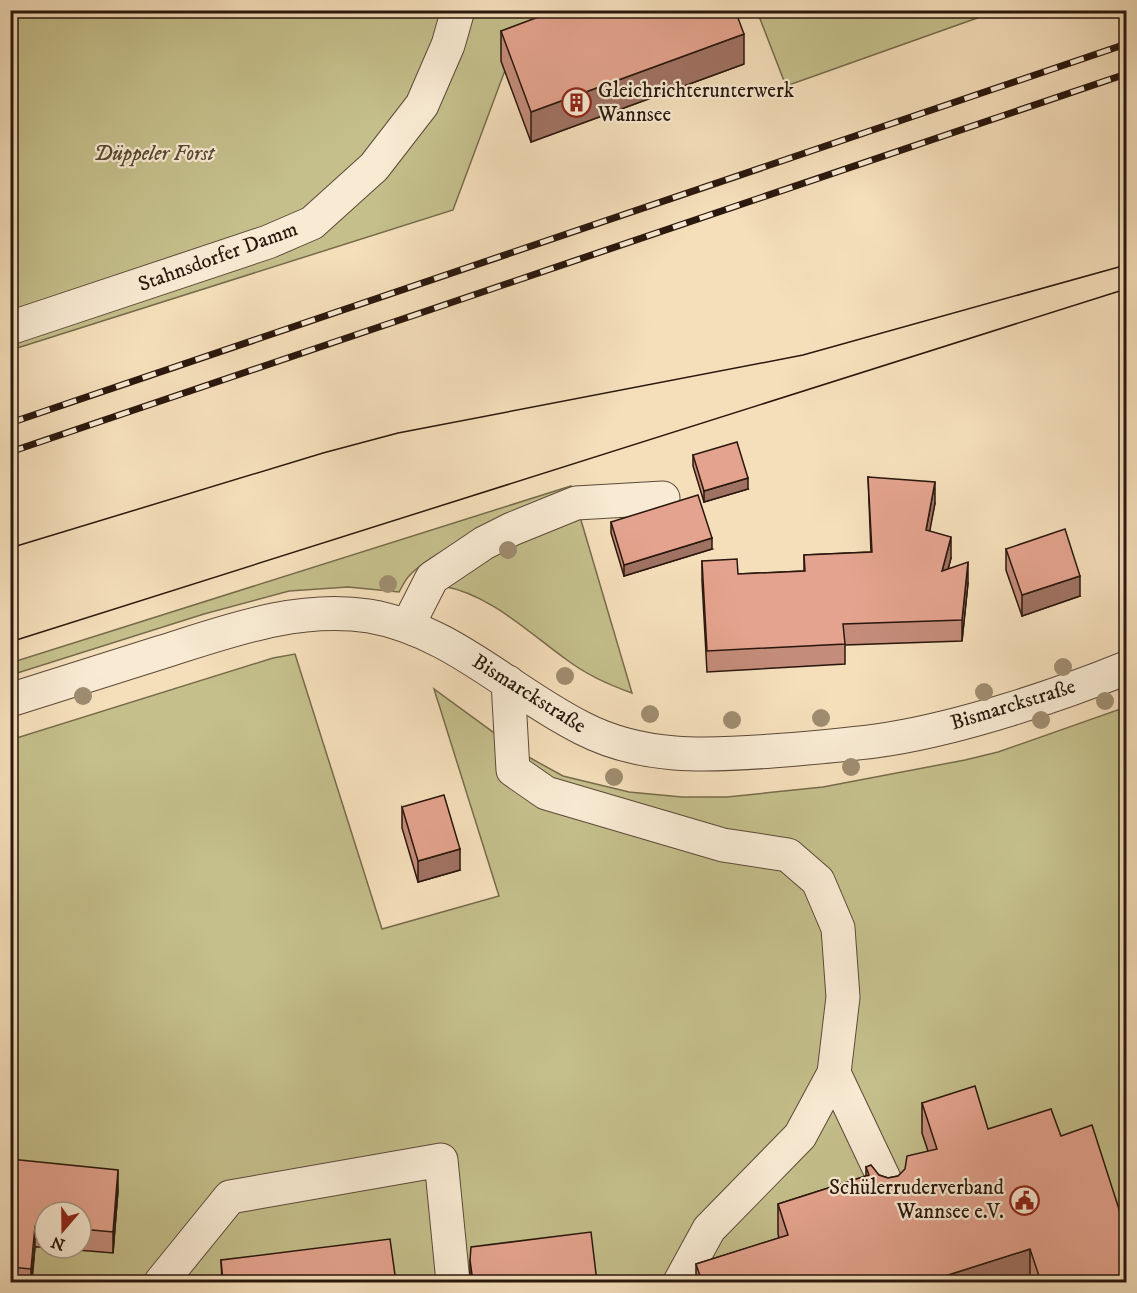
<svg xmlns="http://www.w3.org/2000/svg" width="1137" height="1293" viewBox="0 0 1137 1293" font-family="'IM FELL DW Pica',serif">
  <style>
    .green { fill: #c4bf8b; stroke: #776b4c; stroke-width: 1.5; fill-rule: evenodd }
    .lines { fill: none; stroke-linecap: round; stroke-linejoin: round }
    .minor-casing { stroke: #5d4938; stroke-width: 35 }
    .minor { stroke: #f8ead3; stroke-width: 33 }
    .tram { stroke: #2a170d; stroke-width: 1.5 }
    .rail-casing { stroke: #2a170d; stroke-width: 7 }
    .rail { stroke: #f8ead3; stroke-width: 4.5; stroke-dasharray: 14; stroke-linecap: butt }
    .tree { fill: #9f8c70 }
    .wall { fill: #c48c7a; stroke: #2a170d; stroke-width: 1.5 }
    .shaded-wall { fill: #a07263; stroke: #2a170d; stroke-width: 1.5 }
    .building { fill: #e4a38e; stroke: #2a170d; stroke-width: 1.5 }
    .labels { text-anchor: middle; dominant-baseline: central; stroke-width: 4.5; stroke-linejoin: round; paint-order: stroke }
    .poi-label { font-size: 21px; fill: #2a170d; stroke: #f8ead3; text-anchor: start }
    .park-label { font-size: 21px; font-style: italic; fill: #584933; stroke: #f8ead3 }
    .street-label { font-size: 21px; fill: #2a170d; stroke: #f8ead3 }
  </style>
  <rect width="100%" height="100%" fill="#f5dfbb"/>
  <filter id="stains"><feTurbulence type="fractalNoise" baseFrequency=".00333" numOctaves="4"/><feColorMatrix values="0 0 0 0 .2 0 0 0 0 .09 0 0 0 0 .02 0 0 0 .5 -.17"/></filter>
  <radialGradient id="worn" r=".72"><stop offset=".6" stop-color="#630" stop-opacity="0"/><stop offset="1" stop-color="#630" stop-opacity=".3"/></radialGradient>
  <g class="green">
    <polygon points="11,11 579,11 520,30 453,210 11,350"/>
    <polygon points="757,11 997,11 786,86"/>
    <path d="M571 486 574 496C529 514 440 542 409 576 405 580 402 587 399 592L348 587 289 591 204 614 11 675 10 663Z"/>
    <path d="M578 510 632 693C609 685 587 675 567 660 529 633 490 594 442 586L456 571Z"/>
    <path d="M295 654 382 929 499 896 434 689 523 754 563 776 629 792 682 797H727L823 787 965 760 998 752 1126 707V1282H11L10 740 273 658ZM45 1212H81V1248H45Z"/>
  </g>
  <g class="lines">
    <defs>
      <g id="minor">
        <polyline points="10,328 268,242 312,223 374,167 422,105 448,45 458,10"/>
        <polyline points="408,625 432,578 484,543 512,529 576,503 663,498"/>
        <polyline points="508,682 513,770 546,793 723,845 788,855 818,881 838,928 843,997 834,1073 800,1136 709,1229 680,1282"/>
        <path d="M10 700C61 684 112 668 162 652 229 631 298 605 369 616 451 630 510 692 582 728 642 759 706 756 772 751 811 748 851 745 889 739 963 727 1057 696 1126 668"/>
        <polyline points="834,1073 889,1189"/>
        <polyline points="161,1282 230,1197 441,1160 453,1282"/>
      </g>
    </defs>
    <use href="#minor" class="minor-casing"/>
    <use href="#minor" class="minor"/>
    <g class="tram">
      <polyline points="10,548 323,453 398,433 803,355 1126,265"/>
      <polyline points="10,642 1126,289"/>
    </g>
    <defs>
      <g id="rail">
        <polyline points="10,423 1126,44"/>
        <polyline points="10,452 1126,74"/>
      </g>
    </defs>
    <use href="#rail" class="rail-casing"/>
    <use href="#rail" class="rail"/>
  </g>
  <g class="tree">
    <circle cx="508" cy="550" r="9"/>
    <circle cx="388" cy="584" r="9"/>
    <circle cx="1063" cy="667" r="9"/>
    <circle cx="565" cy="676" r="9"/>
    <circle cx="984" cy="692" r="9"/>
    <circle cx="83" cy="696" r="9"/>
    <circle cx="1105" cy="701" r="9"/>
    <circle cx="650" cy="714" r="9"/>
    <circle cx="821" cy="718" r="9"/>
    <circle cx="732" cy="720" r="9"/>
    <circle cx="1041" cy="720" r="9"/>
    <circle cx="851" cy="767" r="9"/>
    <circle cx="614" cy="777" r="9"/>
  </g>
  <g class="wall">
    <polygon points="501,31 744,64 531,142 501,61"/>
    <polygon points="693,455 748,489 704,502 693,466"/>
    <polygon points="868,477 935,503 929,531 951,558 948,569 968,583 962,641 845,645 845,664 707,672 702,581 702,561 738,574 804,571 804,555 871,552"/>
    <polygon points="611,522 712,549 624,576 611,533"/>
    <polygon points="1006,549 1080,596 1022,616 1006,570"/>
    <polygon points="402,807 460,870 418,882 402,828"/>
    <polygon points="922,1103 988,1129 1061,1136 1126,1282 1031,1282 1030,1279 1019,1282 696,1282 696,1264 779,1238 778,1234 778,1204 866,1176 866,1167 879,1175 888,1178 898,1176 928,1151 922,1133"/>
    <polygon points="10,1159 118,1190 113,1253 53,1248 81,1248 81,1212 45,1212 45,1247 35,1247 32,1282 10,1282"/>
    <polygon points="221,1260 396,1282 222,1282"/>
    <polygon points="470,1260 597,1282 470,1282"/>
  </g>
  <g class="shaded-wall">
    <polygon points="744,34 744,64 531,142 531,112"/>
    <polygon points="748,478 748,489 704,502 704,491"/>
    <polygon points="935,482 935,503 926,551 926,530"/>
    <polygon points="951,537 951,558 942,592 942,571"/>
    <polygon points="712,538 712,549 624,576 624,565"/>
    <polygon points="968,562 968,583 962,641 962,620"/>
    <polygon points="1080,576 1080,596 1022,616 1022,595"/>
    <polygon points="460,849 460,870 418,882 418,861"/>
    <polygon points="118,1170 118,1190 113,1253 113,1232"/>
    <polygon points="35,1226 35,1247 31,1282 31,1269"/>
    <polygon points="1030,1249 1030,1279 1019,1282 926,1282"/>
  </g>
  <g class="building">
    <polygon points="557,10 735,10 744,34 531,112 501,31"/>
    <polygon points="737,442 748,478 704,491 693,455"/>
    <polygon points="868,477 935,482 926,530 951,537 942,571 968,562 962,620 843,624 845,644 707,651 702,561 737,559 738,574 805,571 804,555 872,552"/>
    <polygon points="698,495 712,538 624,565 611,522"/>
    <polygon points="1065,529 1080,576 1022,595 1006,549"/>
    <polygon points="444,795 460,849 418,861 402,807"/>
    <polygon points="975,1086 988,1129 1051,1109 1061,1136 1092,1125 1126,1231 1126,1282 1041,1282 1030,1249 926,1282 702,1282 696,1264 788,1235 778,1204 869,1175 866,1167 871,1165 879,1175 888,1178 898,1176 905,1169 907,1156 937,1149 922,1103"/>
    <polygon points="10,1159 118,1170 113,1232 81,1229 81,1212 45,1212 45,1227 35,1226 31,1269 10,1267"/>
    <polygon points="591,1232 597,1282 473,1282 470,1260 471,1247"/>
    <polygon points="390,1239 396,1282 223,1282 221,1260"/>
  </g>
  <defs>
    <symbol id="building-ring" viewBox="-11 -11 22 22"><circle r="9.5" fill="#f8ead3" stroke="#8f2418" stroke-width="1.5"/><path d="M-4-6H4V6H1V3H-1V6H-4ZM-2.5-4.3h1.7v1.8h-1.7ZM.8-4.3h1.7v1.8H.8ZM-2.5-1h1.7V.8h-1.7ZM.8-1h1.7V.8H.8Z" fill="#8f2418"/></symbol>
    <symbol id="civic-ring" viewBox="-11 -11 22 22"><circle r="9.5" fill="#f8ead3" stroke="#8f2418" stroke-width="1.5"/><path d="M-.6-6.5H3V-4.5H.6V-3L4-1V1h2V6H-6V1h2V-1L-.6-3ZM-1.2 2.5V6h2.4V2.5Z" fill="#8f2418"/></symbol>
  </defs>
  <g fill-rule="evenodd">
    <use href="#building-ring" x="560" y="86" width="33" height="33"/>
    <use href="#civic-ring" x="1008" y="1184" width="33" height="33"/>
  </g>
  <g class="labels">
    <g class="poi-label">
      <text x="598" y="91">Gleichrichterunterwerk<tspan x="598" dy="24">Wannsee</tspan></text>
      <text x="1004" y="1188" text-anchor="end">Schülerruderverband<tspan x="1004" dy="24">Wannsee e.V.</tspan></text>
    </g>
    <g class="park-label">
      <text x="154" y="154">Düppeler Forst</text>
    </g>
    <g class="street-label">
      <text transform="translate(218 257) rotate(-20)">Stahnsdorfer Damm</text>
      <text transform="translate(529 694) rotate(32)">Bismarckstraße</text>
      <text transform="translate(1013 705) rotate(-17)">Bismarckstraße</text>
    </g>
  </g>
  <rect width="1137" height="1293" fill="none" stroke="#f5dfbb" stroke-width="36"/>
  <rect x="12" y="12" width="1113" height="1269" fill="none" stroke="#2a170d" stroke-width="3"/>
  <rect x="18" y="18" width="1101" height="1257" fill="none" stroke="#2a170d" stroke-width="1.5"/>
  <g transform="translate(63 1230) rotate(200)"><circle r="28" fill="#f8ead3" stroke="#a69684" stroke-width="1.5"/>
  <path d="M0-4.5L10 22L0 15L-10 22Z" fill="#8f2418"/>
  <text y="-9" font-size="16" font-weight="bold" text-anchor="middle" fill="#2a170d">N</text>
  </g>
  <rect width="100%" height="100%" filter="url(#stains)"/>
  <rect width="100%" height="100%" fill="url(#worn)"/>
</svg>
